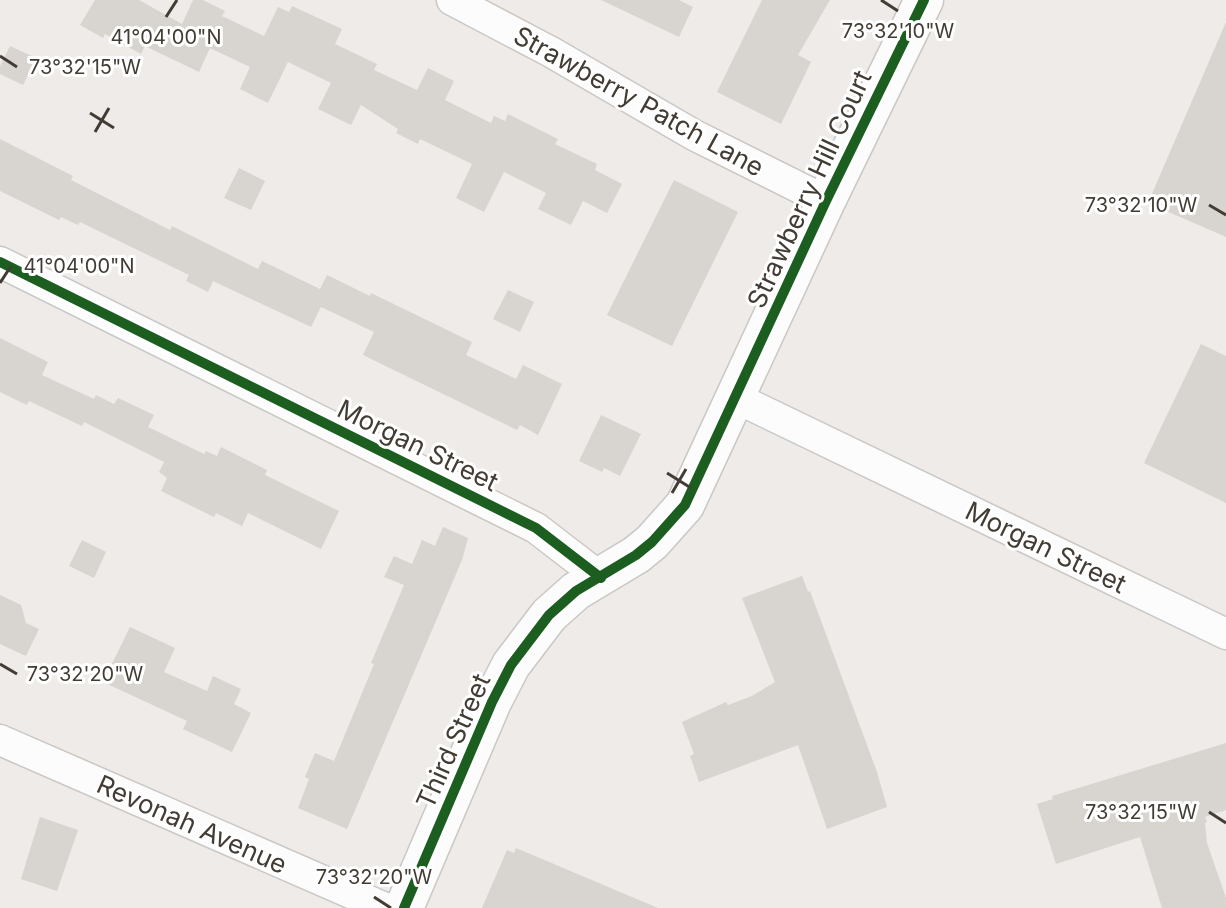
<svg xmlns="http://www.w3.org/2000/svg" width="1226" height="908" viewBox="0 0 1226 908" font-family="Inter,sans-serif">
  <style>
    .building { fill: #d8d4d0 }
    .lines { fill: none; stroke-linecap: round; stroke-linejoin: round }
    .minor-casing { stroke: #cac7c4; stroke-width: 33 }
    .tertiary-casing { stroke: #cac7c4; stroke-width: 41 }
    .minor { stroke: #fcfcfc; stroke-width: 30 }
    .tertiary { stroke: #fcfcfc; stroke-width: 38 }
    .cycleway-casing { stroke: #fff; stroke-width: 15 }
    .cycleway { stroke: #1b5e20; stroke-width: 10 }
    .ticks { fill: none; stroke: #433c35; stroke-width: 3 }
    .labels { text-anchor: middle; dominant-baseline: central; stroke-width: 6; stroke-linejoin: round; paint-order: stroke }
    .street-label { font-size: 26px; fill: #433c35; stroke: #fff }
    .ticks-label { font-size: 20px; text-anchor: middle; fill: #433c35; stroke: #fff; stroke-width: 6; stroke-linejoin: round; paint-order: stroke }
  </style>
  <rect width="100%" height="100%" fill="#eeebe8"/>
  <g class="building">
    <polygon points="95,0 139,0 182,24 193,0 203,0 225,11 222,16 264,36 278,7 289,12 292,6 342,29 335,44 377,64 374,70 417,90 428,68 454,81 445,100 491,123 494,116 505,121 508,114 558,139 555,144 597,164 595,170 622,184 607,213 583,201 571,225 538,209 546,193 504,172 484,212 456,198 472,164 420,139 418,144 396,133 398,129 361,105 351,125 318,109 331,83 288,62 268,103 240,89 250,67 210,48 199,72 145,46 141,54 105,34 103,38 80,25"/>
    <polygon points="601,0 679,0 693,7 679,37"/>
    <polygon points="762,0 830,0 798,55 811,62 781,124 717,92"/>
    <polygon points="1226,22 1226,237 1148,203"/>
    <polygon points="10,46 36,58 23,85 0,74 0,66"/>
    <polygon points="0,139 73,176 71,180 170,230 172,226 258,269 262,261 320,289 327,275 370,296 371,293 472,342 466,355 516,379 523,365 562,384 538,435 520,425 517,430 363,355 374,332 321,307 311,327 213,281 208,292 186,281 189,275 80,222 78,225 61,217 59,220 0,191"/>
    <polygon points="239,168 265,181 251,210 224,198"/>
    <polygon points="674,180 738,212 672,346 607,315"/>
    <polygon points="508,290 534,302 520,332 493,319"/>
    <polygon points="0,338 48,362 42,375 94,399 96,395 114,404 118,398 154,415 148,427 204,454 206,451 217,456 221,447 267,470 265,475 339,511 321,549 248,513 242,526 216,513 214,517 161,491 167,478 159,472 164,462 84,422 82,426 29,401 27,405 0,392"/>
    <polygon points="1201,344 1226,356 1226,503 1144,463"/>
    <polygon points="601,415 641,434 620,476 604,468 602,472 579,461"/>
    <polygon points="443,527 468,538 462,560 347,829 298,808 309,779 305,777 315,753 334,761 374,664 371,663 404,585 384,577 394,556 412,564 422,540 435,546"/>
    <polygon points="82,540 106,552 94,578 69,566"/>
    <polygon points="802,576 808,592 810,591 877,772 887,807 827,829 798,745 699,782 690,756 694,754 682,722 726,702 728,705 752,696 775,682 742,598"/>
    <polygon points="0,595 21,605 26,623 39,629 26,656 0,644"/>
    <polygon points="130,627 175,648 164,672 207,691 213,676 241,689 234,704 251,713 232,752 183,729 187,721 103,682"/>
    <polygon points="1226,743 1226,810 1205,817 1207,822 1205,823 1207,843 1226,898 1226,908 1162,908 1140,837 1056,864 1037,804 1053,799 1052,796"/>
    <polygon points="40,817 78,830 57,891 21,879"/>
    <polygon points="516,848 658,908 482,908 507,850 514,853"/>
  </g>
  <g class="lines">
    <defs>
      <g id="minor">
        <polyline points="452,0 551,52 694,135 826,201"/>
        <polyline points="0,262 536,528 601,578"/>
        <polyline points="736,398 1226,634"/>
        <polyline points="0,740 385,908"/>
      </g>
      <polyline id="tertiary" points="404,908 492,702 511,665 549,615 576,591 636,555 652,542 685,505 826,201 924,0"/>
    </defs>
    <use href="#minor" class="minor-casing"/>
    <use href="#tertiary" class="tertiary-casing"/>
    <use href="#minor" class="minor"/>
    <use href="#tertiary" class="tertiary"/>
    <defs>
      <g id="cycleway">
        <polyline points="0,262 536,528 601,578"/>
        <polyline points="404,908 492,702 511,665 549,615 576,591 636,555 652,542 685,505 826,201 924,0"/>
      </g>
    </defs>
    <use href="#cycleway" class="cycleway-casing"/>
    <use href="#cycleway" class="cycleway"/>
  </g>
  <path class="ticks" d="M881 0 898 11M166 17 177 0M0 56 17 67M90 113 114 128M95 132 109 108M1209 205 1226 215M0 283 11 266M667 473 691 488M672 493 686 469M0 664 17 674M1209 812 1226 823M374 897 391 908"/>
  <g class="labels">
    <g class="street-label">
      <text transform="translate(639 101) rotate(29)">Strawberry Patch Lane</text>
      <text transform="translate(809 189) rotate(-65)">Strawberry Hill Court</text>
      <text transform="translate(418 445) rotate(26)">Morgan Street</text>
      <text transform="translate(1046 547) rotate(26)">Morgan Street</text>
      <text transform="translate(453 741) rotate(-66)">Third Street</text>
      <text transform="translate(192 824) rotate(24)">Revonah Avenue</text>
    </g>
  </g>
  <g class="ticks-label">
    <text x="898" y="38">73°32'10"W</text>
    <text x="166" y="44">41°04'00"N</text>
    <text x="85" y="74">73°32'15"W</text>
    <text x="1141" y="212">73°32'10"W</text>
    <text x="79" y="273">41°04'00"N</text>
    <text x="85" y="681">73°32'20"W</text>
    <text x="1141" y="819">73°32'15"W</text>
    <text x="374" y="884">73°32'20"W</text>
  </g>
</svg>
